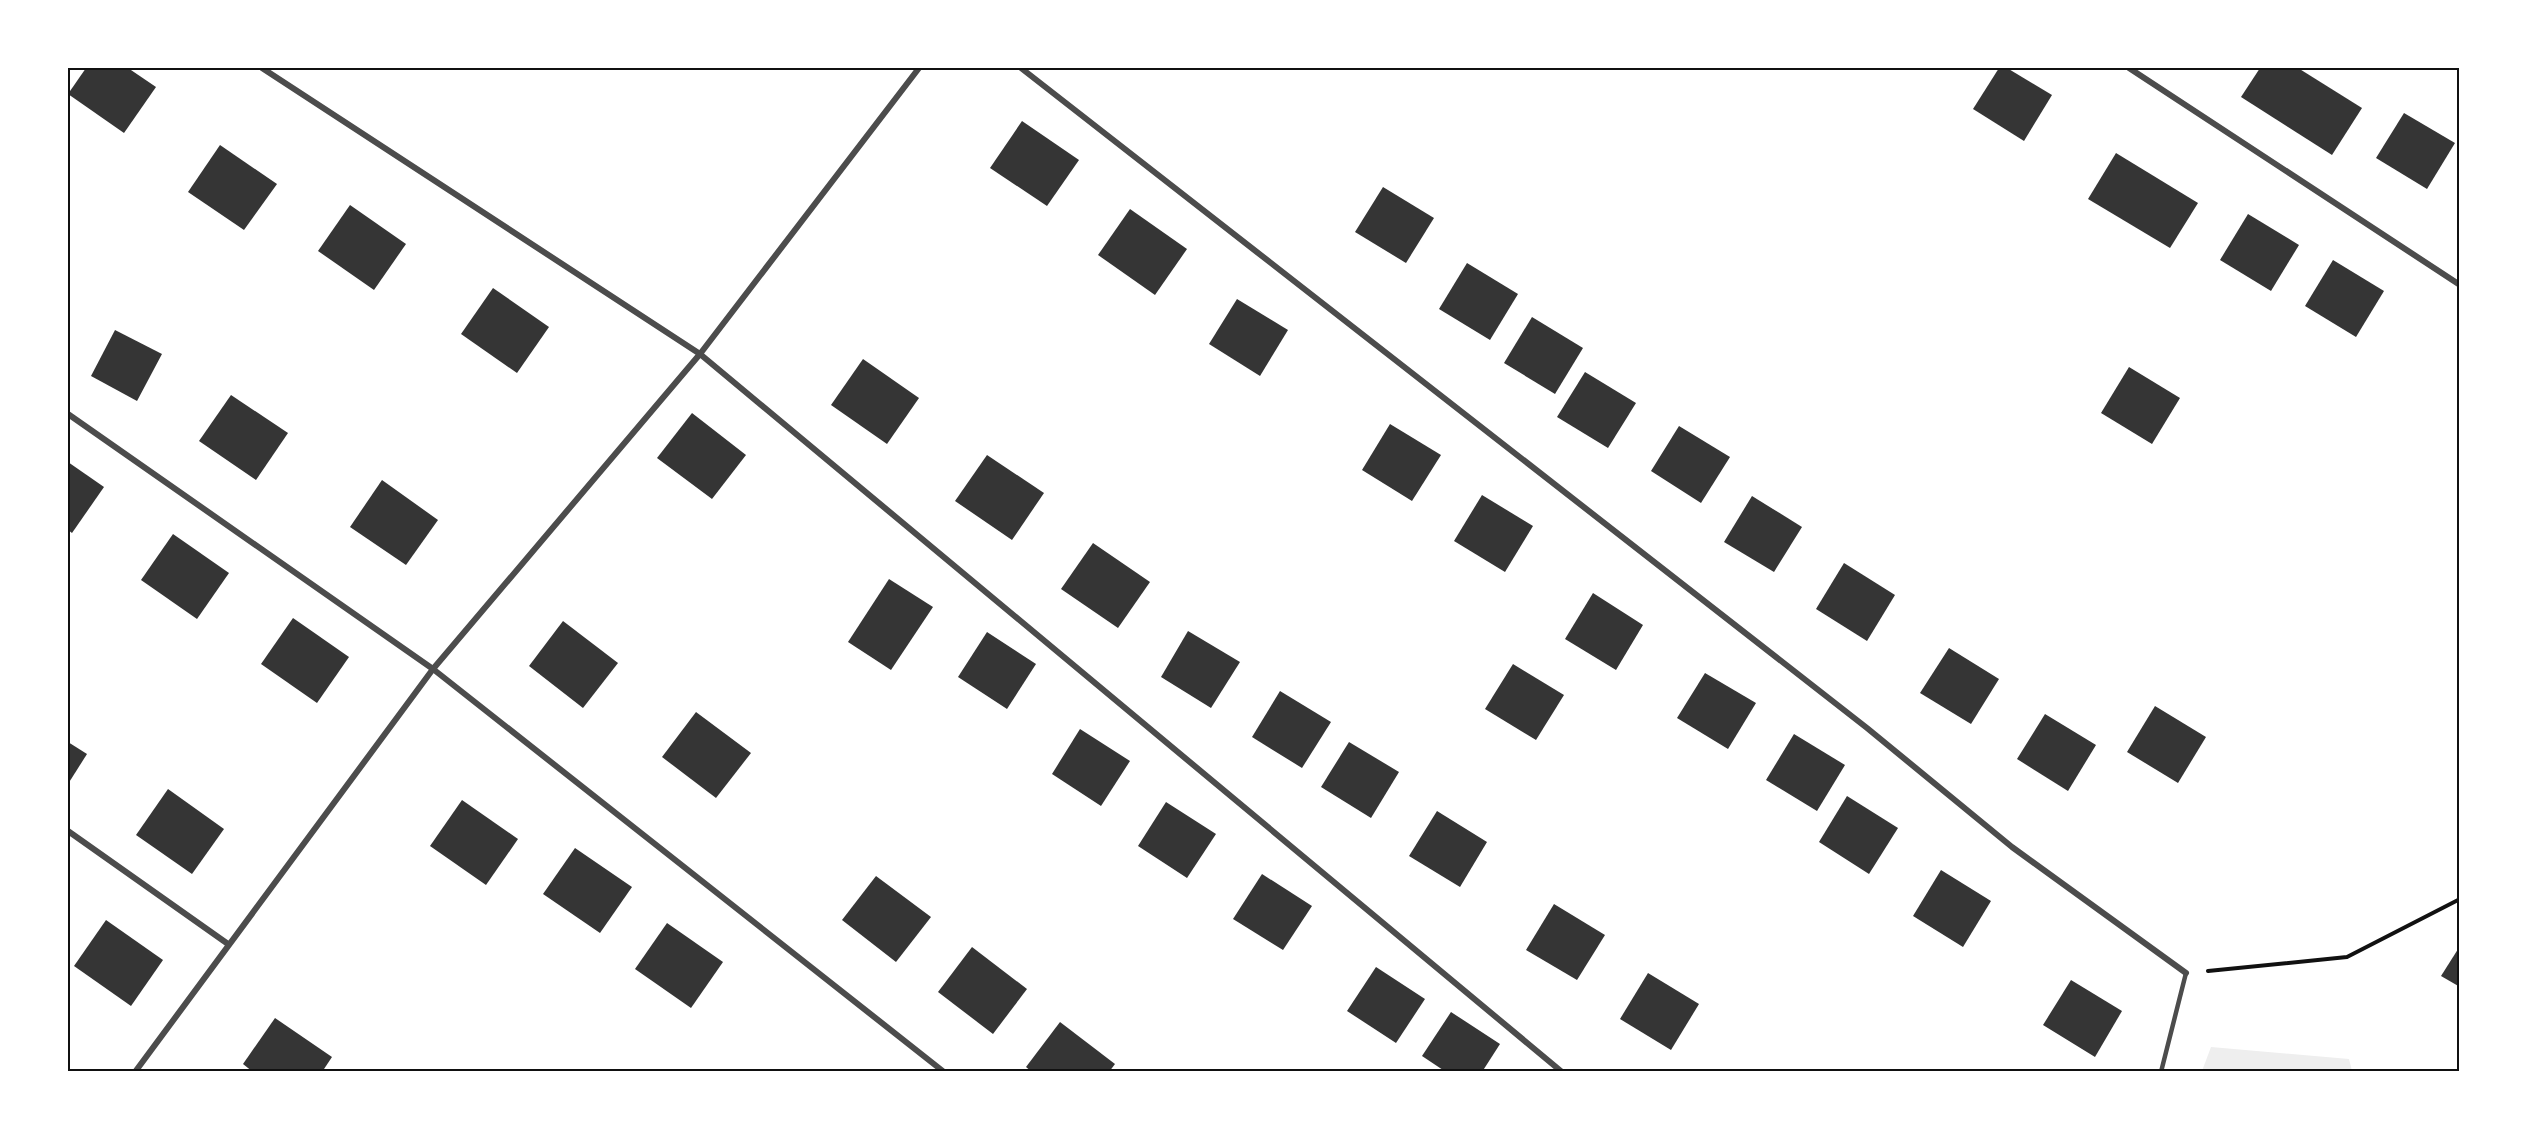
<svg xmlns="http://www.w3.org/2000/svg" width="2527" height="1139" viewBox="0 0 2527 1139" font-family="Montserrat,sans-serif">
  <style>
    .green { fill: #eee }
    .building { fill: #353535 }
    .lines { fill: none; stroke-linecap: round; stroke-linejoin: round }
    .path { stroke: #111; stroke-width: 4 }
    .service { stroke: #4c4c4c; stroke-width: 4.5 }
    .minor { stroke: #4c4c4c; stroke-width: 6 }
    .neatline { fill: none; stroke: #111; stroke-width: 2 }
  </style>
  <rect width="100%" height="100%" fill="#fff"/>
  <polygon class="green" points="2211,1047 2349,1059 2352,1071 2202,1071"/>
  <g class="building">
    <polygon points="86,68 128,68 156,87 124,133 68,94"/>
    <polygon points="1999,68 2007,68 2052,95 2024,141 1973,109"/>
    <polygon points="2260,68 2298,68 2362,108 2332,155 2241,97"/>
    <polygon points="2404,113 2455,143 2427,189 2376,158"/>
    <polygon points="1022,121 1079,160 1047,206 990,168"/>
    <polygon points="220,145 277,184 244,230 188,192"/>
    <polygon points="2116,153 2198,203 2170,248 2088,199"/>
    <polygon points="1383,187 1434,218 1406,263 1355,232"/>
    <polygon points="350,205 406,244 374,290 318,251"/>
    <polygon points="1130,209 1187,249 1155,295 1098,255"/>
    <polygon points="2248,214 2299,245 2271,291 2220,260"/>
    <polygon points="2333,260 2384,291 2356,337 2305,306"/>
    <polygon points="1467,263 1518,294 1490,340 1439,309"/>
    <polygon points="493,288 549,327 517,373 461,334"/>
    <polygon points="1237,299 1288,330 1260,376 1209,344"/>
    <polygon points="1532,317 1583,348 1555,394 1504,363"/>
    <polygon points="115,330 162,354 137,401 91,376"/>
    <polygon points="863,359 919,398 887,444 831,405"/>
    <polygon points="2129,367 2180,398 2152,444 2101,413"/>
    <polygon points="1585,372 1636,403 1608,448 1557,417"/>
    <polygon points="231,395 288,433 256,480 199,441"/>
    <polygon points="692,413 746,455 712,499 657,458"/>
    <polygon points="1390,424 1441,455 1412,501 1362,470"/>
    <polygon points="1679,426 1730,457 1701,503 1651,471"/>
    <polygon points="987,455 1044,493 1012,540 955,501"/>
    <polygon points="68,462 104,487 72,533 68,530"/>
    <polygon points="382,480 438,520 406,565 350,527"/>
    <polygon points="1482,495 1533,526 1505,572 1454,541"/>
    <polygon points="1752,496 1802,527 1774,572 1724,542"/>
    <polygon points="173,534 229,573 197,619 141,580"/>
    <polygon points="1093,543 1150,582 1118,628 1061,589"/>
    <polygon points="1844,563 1895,595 1867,641 1816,609"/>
    <polygon points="889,579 933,607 891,670 848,642"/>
    <polygon points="1593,593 1643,625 1616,670 1565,639"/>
    <polygon points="293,618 349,657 317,703 261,664"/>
    <polygon points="563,621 618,663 583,708 529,666"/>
    <polygon points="1188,631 1240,662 1211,708 1161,677"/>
    <polygon points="987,632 1036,664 1007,709 958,677"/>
    <polygon points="1949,648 1999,679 1971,724 1920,693"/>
    <polygon points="1513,664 1564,695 1536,740 1485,709"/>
    <polygon points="1705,673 1756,703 1728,749 1677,718"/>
    <polygon points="1280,691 1331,722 1302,768 1252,737"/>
    <polygon points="2155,706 2206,737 2178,783 2127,752"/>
    <polygon points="696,712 751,753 716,798 662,757"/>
    <polygon points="2045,714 2096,745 2068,791 2017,759"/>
    <polygon points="1080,729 1130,761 1101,806 1052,774"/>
    <polygon points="1794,734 1845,765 1817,811 1766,780"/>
    <polygon points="68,742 87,754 68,784"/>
    <polygon points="1349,742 1399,772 1371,818 1321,787"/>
    <polygon points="168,789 224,829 192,874 136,835"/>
    <polygon points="1847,796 1898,828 1869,874 1819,842"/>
    <polygon points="462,800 518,839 486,885 430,846"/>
    <polygon points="1166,802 1216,834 1187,878 1138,846"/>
    <polygon points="1437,811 1487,842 1460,887 1409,856"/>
    <polygon points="575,848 632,887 600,933 543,894"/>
    <polygon points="1941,870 1991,901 1963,947 1913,916"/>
    <polygon points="1262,874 1312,906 1283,950 1233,919"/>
    <polygon points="876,876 931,917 896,962 842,920"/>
    <polygon points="1554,904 1605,935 1577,980 1526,950"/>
    <polygon points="106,920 163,960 131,1006 74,966"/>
    <polygon points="667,923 723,962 691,1008 635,969"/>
    <polygon points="2460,946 2460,987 2441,976"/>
    <polygon points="972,947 1027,989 993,1034 938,992"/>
    <polygon points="1376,967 1425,999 1396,1043 1347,1011"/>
    <polygon points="1648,973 1699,1004 1671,1050 1620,1019"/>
    <polygon points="2071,980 2122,1011 2095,1057 2043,1025"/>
    <polygon points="1451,1012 1500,1044 1482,1072 1446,1072 1422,1056"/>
    <polygon points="275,1018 332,1057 322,1072 253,1072 243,1064"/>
    <polygon points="1060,1022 1115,1064 1109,1072 1032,1072 1026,1067"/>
  </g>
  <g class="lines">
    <polyline class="path" points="2208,971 2347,957 2460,899"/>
    <polyline class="service" points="2161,1072 2186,973"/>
    <g class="minor">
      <polyline points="262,68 700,354 1562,1072"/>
      <polyline points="1021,68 1867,728 2012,847 2186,973"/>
      <polyline points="2129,68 2460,285"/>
      <polyline points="68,414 433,669 944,1072"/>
      <polyline points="68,831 228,944"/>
      <polyline points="135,1072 433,669 700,354 919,68"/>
    </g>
  </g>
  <rect width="2527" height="1139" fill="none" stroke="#ffffff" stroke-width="138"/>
  <rect x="69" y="69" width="2389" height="1001" class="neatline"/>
</svg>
